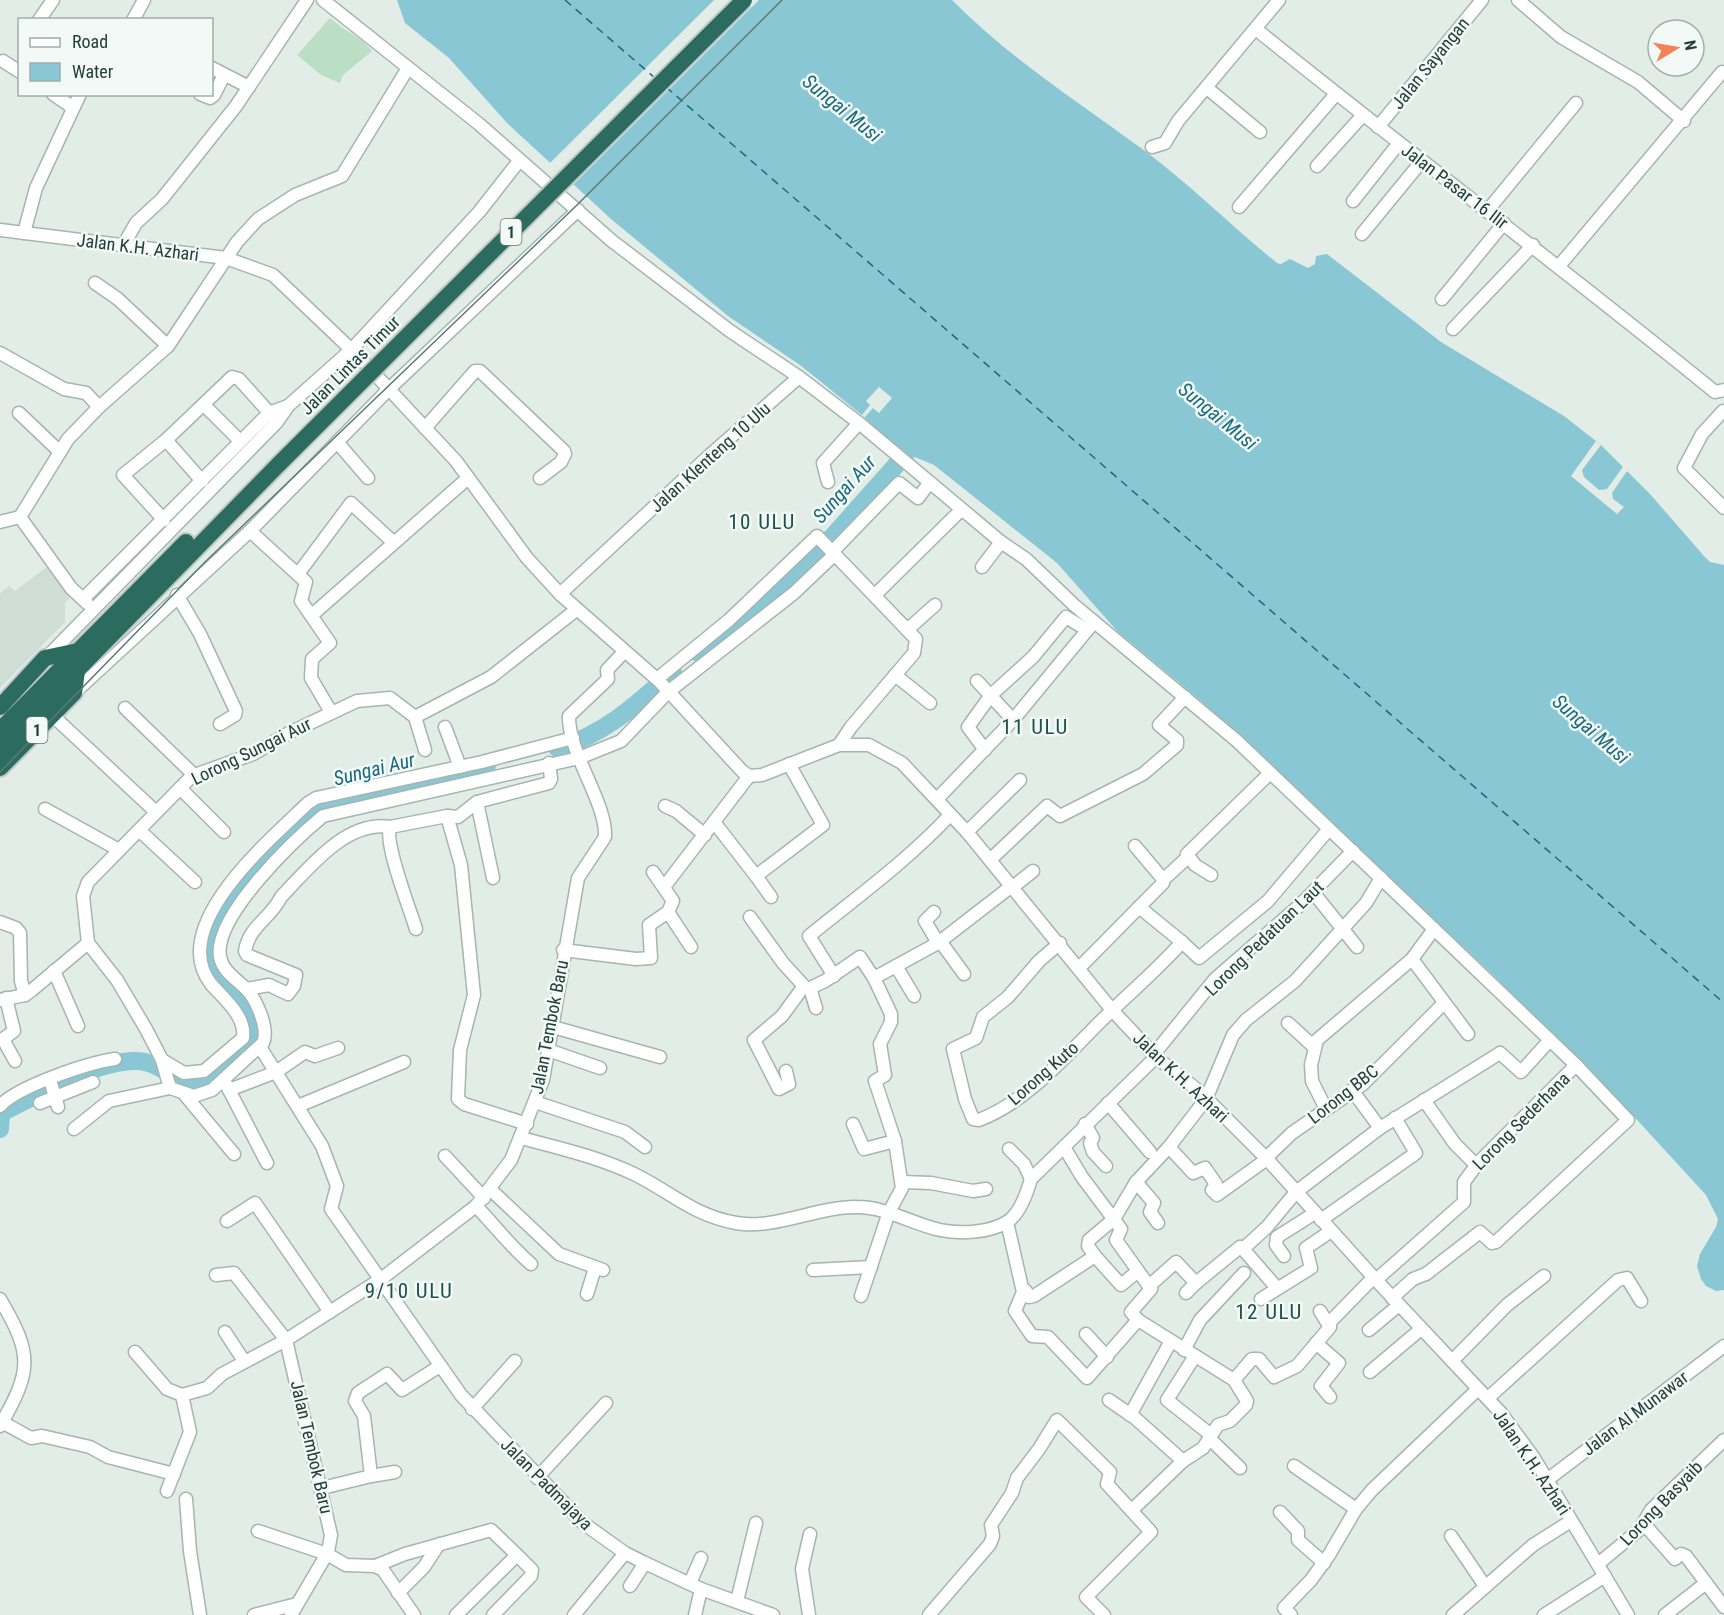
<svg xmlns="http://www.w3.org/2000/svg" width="1724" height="1615" viewBox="0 0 1724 1615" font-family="'Roboto Condensed',sans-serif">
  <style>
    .built { fill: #d0ddd7 }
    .green { fill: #bbdfc5 }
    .water { fill: #89c7d4 }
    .pier { fill: #e2ede8 }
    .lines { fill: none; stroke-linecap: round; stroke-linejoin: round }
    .river { stroke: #89c7d4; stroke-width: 18 }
    .ferry { stroke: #1a6b7d; stroke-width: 1.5; stroke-dasharray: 8 6; stroke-linecap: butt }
    .minor-casing { stroke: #a5b5af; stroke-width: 15 }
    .highway-casing { stroke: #c1c9c7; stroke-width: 20 }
    .minor { stroke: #fff; stroke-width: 12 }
    .highway { stroke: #2c6c60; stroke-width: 16 }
    .tram { stroke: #5c7a73; stroke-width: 1.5 }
    .highway-bridge-casing { stroke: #c1c9c7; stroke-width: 20; stroke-linecap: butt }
    .highway-bridge { stroke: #2c6c60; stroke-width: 16 }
    .labels { text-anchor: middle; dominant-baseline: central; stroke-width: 5; stroke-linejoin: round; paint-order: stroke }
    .shield { fill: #f3f9f6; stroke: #617770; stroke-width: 1.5 }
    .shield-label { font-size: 16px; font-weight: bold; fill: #223f37 }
    .street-label { font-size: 18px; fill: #223f37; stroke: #f3f9f6 }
    .water-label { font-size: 20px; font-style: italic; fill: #1a6b7d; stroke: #f3f9f6 }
    .quarter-label { font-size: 21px; letter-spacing: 1.5px; fill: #1d5246; stroke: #f3f9f6 }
  </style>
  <rect width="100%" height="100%" fill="#e2ede8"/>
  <polygon class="built" points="48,566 71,597 65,603 65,622 0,688 0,593 9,586 15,591"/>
  <path class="green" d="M330 18C344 31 360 36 372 51L343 75 340 83 321 75 297 55Z"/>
  <path class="water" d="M397 0H952C1009 58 1080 103 1145 151 1192 186 1232 227 1277 263L1281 264 1290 259 1308 268 1315 264 1316 256 1327 254 1441 342 1564 416 1601 445 1650 494 1704 556 1710 562 1724 565V1290L1716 1291 1706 1286 1701 1279 1697 1266 1700 1254 1716 1227 1718 1219 1706 1195 1639 1122 1489 971 1201 701 1118 632 1057 563 934 465 898 450 862 415 800 365 728 316 611 219 507 123 449 58 405 23Z"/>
  <g class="pier">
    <polygon points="714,0 759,0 572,186 548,165"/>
    <polygon points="879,387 892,398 879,413 873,408 864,418 862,415 870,405 866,401"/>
    <polygon points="1596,441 1601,445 1582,470 1584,477 1599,490 1607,489 1625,464 1629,468 1612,493 1613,499 1624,507 1617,514 1571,476"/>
  </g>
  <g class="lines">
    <g class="river">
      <polyline points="696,652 768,602 808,564 906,454"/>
      <path d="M557 748C603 736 638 703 673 672"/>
      <path d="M0 1129 1 1113C40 1094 91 1062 135 1061 165 1060 182 1096 216 1071 297 1011 218 1005 210 950 208 936 221 910 228 899 241 879 295 818 315 807 337 794 370 796 395 790 426 783 456 774 487 766"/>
    </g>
    <g class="ferry">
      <polyline points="565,0 655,78"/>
      <polyline points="666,87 1724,1003"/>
    </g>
    <defs>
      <g id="minor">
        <polyline points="323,0 479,124 612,241 730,331 799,377 710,455 560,594"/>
        <polyline points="1518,0 1561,37 1638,82 1684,121"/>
        <polyline points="39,20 53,0"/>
        <polyline points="133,20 144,0"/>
        <path d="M1257 30C1408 152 1564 269 1715 392L1724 390"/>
        <polyline points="3,61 20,72"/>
        <polyline points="212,68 249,87"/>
        <polyline points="1207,88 1260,132"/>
        <polyline points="53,94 72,107"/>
        <polyline points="200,94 210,98 214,95 224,75"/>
        <polyline points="1378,127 1482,0"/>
        <polyline points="1152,147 1165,143 1178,121 1279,0"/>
        <polyline points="1317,166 1363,115"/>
        <polyline points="1353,201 1399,143"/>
        <polyline points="1239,207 1336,94"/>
        <polyline points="1488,210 1576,103"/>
        <polyline points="0,230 226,258 273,275 358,356 456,461 527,558 560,594 659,681 742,771 749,776 762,775 839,745 869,745 902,763 967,832 1112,1010 1156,1057 1200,1092 1267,1159 1376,1280 1501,1413 1534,1458 1628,1615"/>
        <polyline points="24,233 36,188 80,94"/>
        <polyline points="1362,234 1421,162"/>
        <polyline points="124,244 136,223 162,199 236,106 307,0"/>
        <polyline points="1559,266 1722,72"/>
        <polyline points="95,283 118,299 168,346"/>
        <polyline points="1442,299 1504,223"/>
        <polyline points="1453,329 1533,245"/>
        <polyline points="0,353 64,389 86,393 99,407 68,439 20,517 0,522"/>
        <polyline points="799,377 859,423 1001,542 1026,559 1074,605 1237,741 1434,929 1412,959"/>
        <polyline points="204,405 240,441"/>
        <polyline points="99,407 168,346 237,242 258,219 295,195 342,176 408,68"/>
        <polyline points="1723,411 1702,434 1684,468 1724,508"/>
        <polyline points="19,413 60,452"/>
        <polyline points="425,428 475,371 480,371 564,451 565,454 561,462 540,478"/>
        <polyline points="337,442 368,478"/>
        <polyline points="202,481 166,440 232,377 239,379 274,418"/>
        <polyline points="828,482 823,463 859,423"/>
        <polyline points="20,517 71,588 87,603"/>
        <polyline points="164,520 123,475 166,440"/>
        <polyline points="250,531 306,582 301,601 330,643 312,659 311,678 331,712"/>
        <polyline points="833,551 899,483 918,498 927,486"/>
        <polyline points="982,567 1001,542"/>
        <polyline points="298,574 351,503 394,543"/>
        <polyline points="177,595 200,634 236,711 235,715 220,724"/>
        <polyline points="875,595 959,512"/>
        <polyline points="83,599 269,413 288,406"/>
        <path d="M576 610 491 677 415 717 390 698 357 701 289 733 253 754 192 776 88 882 83 896 88 943 117 980 146 1029 162 1060 170 1088 194 1096 212 1090 263 1043C269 1030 258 1004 249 992 240 981 223 973 220 957 213 917 294 840 323 816L579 758 621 741 668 692 794 593 835 554"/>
        <polyline points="312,615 468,478"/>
        <polyline points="907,630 935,605"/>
        <polyline points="46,658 277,422 288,406 352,349 479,212 519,161"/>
        <polyline points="895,675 930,703"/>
        <polyline points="657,679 729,620 817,536 916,639 914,653 851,727 839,745"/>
        <polyline points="977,681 1013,720"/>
        <polyline points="74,693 250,531 390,388 578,210"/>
        <polyline points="125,708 194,775"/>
        <polyline points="52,715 156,812"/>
        <polyline points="415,717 425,750"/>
        <polyline points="445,727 460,767"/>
        <polyline points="985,750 968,727 991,695 1033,657 1066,617 1087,630"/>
        <polyline points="180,788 224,832"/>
        <polyline points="937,799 1013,720 1094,622"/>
        <polyline points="665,806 676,811 705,835"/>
        <polyline points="45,809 119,850"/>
        <polyline points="447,816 461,865 474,995 460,1050 458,1099 464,1104 527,1124"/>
        <polyline points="714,822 756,876"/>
        <polyline points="139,830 195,882"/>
        <polyline points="967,832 1020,780"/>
        <polyline points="991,859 1047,806 1060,816 1143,774 1177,745 1177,740 1159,725 1185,697"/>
        <polyline points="1211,875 1195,865 1187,854 1270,773"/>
        <polyline points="493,878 477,802 549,783 551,779 549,763"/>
        <polyline points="1163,880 1188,857"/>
        <polyline points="1014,886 1033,871"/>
        <polyline points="664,887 749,776"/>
        <polyline points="1313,892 1357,947"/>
        <polyline points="771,897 756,876 823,825 789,764"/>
        <polyline points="1139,907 1182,942"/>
        <polyline points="668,912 691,947"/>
        <polyline points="934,912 925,921 938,943"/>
        <polyline points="750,917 783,963 804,986 782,1016 754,1040 779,1089 789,1084 786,1071"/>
        <polyline points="0,922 16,928 20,933 21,981 25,995"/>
        <path d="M416 929C410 909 384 844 390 827L447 816 458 817 477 802"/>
        <polyline points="940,941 964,974"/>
        <path d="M1060 943 1039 961 1008 997 983 1017 976 1038 953 1049 965 1099 973 1119 979 1120C1029 1101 1068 1053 1106 1016 1132 991 1158 969 1182 942L1199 958 1268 901 1329 829"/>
        <polyline points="563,950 636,959 651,958 649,925 668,912 673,901 653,872"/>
        <polyline points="896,966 914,996"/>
        <polyline points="1080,967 1163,883 1162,878 1135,846"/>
        <polyline points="54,971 78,1026"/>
        <path d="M834 976 809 936C857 897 908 860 950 815"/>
        <polyline points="874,978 938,943 1013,885"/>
        <path d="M246 989 269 985 288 994 294 986 296 975 247 955 245 951C249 926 271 918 281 897 309 868 346 820 390 827"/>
        <polyline points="6,998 14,1031 3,1039 15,1061"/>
        <polyline points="0,1000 25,995 32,990 88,943"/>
        <polyline points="816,1008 810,988 825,981 860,957 874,978 891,1014 891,1022 880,1044 885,1075 875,1081 895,1141 864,1149 853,1124"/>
        <polyline points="1288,1023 1314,1047"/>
        <polyline points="553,1027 660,1057"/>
        <polyline points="260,1047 322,1146 337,1186 331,1209 461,1395 583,1523 625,1553 645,1563 701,1589 773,1615"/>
        <polyline points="548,1050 600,1068"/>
        <polyline points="1154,1054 1215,979 1300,905 1353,851"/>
        <path d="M162 1060 184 1073 204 1071 243 1038C246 1016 224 999 211 984 166 926 271 839 308 803L316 798 482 762 573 738"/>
        <polyline points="50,1080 58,1107"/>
        <polyline points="226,1084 267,1163"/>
        <polyline points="229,1090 276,1072 305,1052 315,1056 338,1048"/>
        <polyline points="1352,1090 1380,1128"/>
        <polyline points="185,1095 234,1154"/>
        <polyline points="1424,1100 1455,1144 1476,1165"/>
        <polyline points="535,1102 625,1132 645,1147"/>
        <polyline points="40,1103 93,1082"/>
        <polyline points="1108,1103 1150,1152"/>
        <path d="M0 1106C18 1086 88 1063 115 1059"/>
        <polyline points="298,1106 404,1062"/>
        <polyline points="1326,1109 1312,1081 1311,1065 1317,1040 1412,959 1468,1034"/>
        <polyline points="1085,1124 1093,1138 1090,1143 1093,1152 1106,1166"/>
        <polyline points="74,1129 109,1101 170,1088"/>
        <path d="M521 1138C559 1148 598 1157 634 1174 671 1192 692 1215 736 1223 773 1230 820 1206 857 1207 887 1207 912 1224 940 1230 960 1234 989 1233 1007 1222 1020 1214 1027 1193 1031 1179L1156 1057"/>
        <polyline points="1064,1147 1082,1177 1121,1229 1116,1240 1151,1289 1131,1312 1138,1320"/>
        <polyline points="1009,1149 1024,1164 1031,1179"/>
        <polyline points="445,1156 484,1198"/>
        <polyline points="1266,1158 1292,1133 1363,1084 1444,1003"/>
        <polyline points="1267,1159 1217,1195 1212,1190 1216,1184 1205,1168 1193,1173 1169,1147 1206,1099 1233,1035 1246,1020 1295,981 1366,903 1381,878"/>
        <polyline points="902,1182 931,1183 973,1191 986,1189"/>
        <polyline points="1136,1182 1154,1203 1150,1212 1158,1223"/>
        <polyline points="491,1190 559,1254 603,1270"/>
        <path d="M476 1206C495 1226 511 1247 531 1264"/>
        <polyline points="1321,1220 1416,1153 1395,1118"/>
        <polyline points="227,1221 255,1203 330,1312"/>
        <polyline points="1007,1222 1023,1292 1015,1311 1032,1336 1048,1337 1087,1378 1138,1320 1234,1380"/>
        <polyline points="1243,1249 1277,1288"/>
        <polyline points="1095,1256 1088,1246 1089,1240 1114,1219 1136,1182 1169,1147"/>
        <polyline points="1284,1256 1276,1245 1277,1237 1315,1213"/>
        <polyline points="813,1270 871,1267"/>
        <polyline points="1376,1280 1464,1202 1464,1182 1478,1163 1576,1065"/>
        <polyline points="1149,1286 1176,1262 1196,1283 1240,1247 1243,1249 1267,1227 1296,1192 1380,1128 1500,1053 1521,1072 1549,1041"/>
        <polyline points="1023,1292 1026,1291 1029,1297 1034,1296 1095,1256 1121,1285 1138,1271"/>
        <polyline points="1186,1293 1196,1283"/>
        <polyline points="587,1294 595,1268"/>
        <polyline points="861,1296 889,1212 902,1188 895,1141"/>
        <polyline points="1392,1298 1413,1279 1426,1274 1480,1232 1492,1243 1496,1242 1628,1120 1576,1065 1434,929"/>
        <path d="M0 1299C33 1355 32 1370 0 1426"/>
        <polyline points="1261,1299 1311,1268 1306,1248 1331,1231"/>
        <polyline points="1329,1323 1373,1278"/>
        <polyline points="1369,1330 1399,1305"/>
        <polyline points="225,1332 244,1361"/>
        <polyline points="1086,1334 1107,1357"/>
        <polyline points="1316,1343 1339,1363 1321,1386 1330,1397"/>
        <polyline points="1184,1350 1200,1320 1244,1273"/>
        <polyline points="135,1352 167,1389 182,1395"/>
        <polyline points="1195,1356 1167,1400 1211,1435"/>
        <polyline points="1452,1361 1507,1305 1544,1276"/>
        <polyline points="1370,1372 1421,1329"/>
        <polyline points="1488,1398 1618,1280 1627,1278 1641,1301"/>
        <polyline points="1109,1400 1135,1418 1183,1461"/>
        <polyline points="472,1409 515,1361"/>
        <polyline points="1130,1415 1171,1341"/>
        <polyline points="2,1422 31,1438 42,1436 90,1447 108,1457 174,1474"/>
        <polyline points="1209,1438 1240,1468"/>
        <polyline points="1294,1466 1356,1509"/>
        <polyline points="371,1476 395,1472"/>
        <polyline points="537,1478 606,1403"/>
        <polyline points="1547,1480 1724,1346"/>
        <polyline points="322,1488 371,1476 364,1416 355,1401 358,1393 387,1374 402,1390 440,1366"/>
        <polyline points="167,1491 190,1432 182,1395 207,1388 222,1374 286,1340 234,1273 216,1275"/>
        <polyline points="186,1499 190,1551 200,1615"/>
        <polyline points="1132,1510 1183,1461 1203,1448 1218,1425 1230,1421 1246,1405 1247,1401 1234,1380 1252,1359 1259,1359 1274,1377 1297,1366 1330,1327 1320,1311"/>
        <polyline points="1280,1512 1298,1531 1298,1540 1324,1563"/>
        <polyline points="1644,1524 1675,1559 1681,1554 1686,1556 1724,1607"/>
        <polyline points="258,1531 327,1554 346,1565 375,1566 383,1570 414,1615"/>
        <polyline points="1451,1536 1485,1586"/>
        <polyline points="1598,1564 1639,1530 1651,1510 1724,1440"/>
        <polyline points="375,1566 405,1554 491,1530 517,1555 456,1615"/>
        <polyline points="690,1583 701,1558"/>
        <polyline points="630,1586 645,1563"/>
        <polyline points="398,1593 424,1567 439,1544"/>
        <polyline points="737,1601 756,1523"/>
        <polyline points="254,1615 297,1604"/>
        <path d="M291 1615 328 1552 331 1535 286 1340 381 1279 476 1206 511 1160 543 1080 578 878 605 837C607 803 568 753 569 716L608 679 607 670 624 652"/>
        <polyline points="493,1615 531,1576 532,1570 517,1555"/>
        <polyline points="574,1615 625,1553"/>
        <polyline points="695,1615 701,1589"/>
        <polyline points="809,1615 802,1569 810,1534"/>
        <polyline points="929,1615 990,1544 993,1536 991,1525 1012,1493 1017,1478 1039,1449 1057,1420 1110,1472 1107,1484 1151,1532 1086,1597 1104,1615"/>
        <polyline points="1291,1615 1284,1608 1311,1580 1329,1555 1356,1509 1372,1490 1478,1389"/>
        <polyline points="1453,1615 1533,1545 1571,1521"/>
        <polyline points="1544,1615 1605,1576"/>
        <polyline points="1665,1615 1706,1583"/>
      </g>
      <g id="highway">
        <polyline points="0,707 45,658 78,651"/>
        <polyline points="0,730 186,542"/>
        <polyline points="0,749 279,464"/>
        <polyline points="0,768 74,693 77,671"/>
      </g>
    </defs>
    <use href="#minor" class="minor-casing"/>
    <use href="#highway" class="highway-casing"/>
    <use href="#minor" class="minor"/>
    <use href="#highway" class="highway"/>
    <polyline class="tram" points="0,772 205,562 576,206 782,0"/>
    <defs>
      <polyline id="highway-bridge" points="279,464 744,0"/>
    </defs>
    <use href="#highway-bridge" class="highway-bridge-casing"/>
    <use href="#highway-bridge" class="highway-bridge"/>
  </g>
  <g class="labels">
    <g class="shield">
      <rect x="500.5" y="219" width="21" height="26" rx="4.5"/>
      <rect x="26.5" y="717" width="21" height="26" rx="4.5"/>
    </g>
    <g class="shield-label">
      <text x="511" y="232">1</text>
      <text x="37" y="730">1</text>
    </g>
    <g class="street-label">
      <text transform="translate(1430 63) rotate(-51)">Jalan Sayangan</text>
      <text transform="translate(1455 186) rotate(37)">Jalan Pasar 16 Ilir</text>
      <text transform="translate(138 247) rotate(7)">Jalan K.H. Azhari</text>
      <text transform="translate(350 365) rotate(-45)">Jalan Lintas Timur</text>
      <text transform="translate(710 457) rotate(-42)">Jalan Klenteng 10 Ulu</text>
      <text transform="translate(251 751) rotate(-26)">Lorong Sungai Aur</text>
      <text transform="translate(1264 938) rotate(-44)">Lorong Pedatuan Laut</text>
      <text transform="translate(549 1027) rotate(-79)">Jalan Tembok Baru</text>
      <text transform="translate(1043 1073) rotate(-41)">Lorong Kuto</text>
      <text transform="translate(1181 1077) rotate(43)">Jalan K.H. Azhari</text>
      <text transform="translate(1343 1094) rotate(-38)">Lorong BBC</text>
      <text transform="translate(1521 1121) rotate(-45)">Lorong Sederhana</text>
      <text transform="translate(1635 1413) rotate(-37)">Jalan Al Munawar</text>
      <text transform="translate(312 1447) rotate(77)">Jalan Tembok Baru</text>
      <text transform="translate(1532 1462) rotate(56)">Jalan K.H. Azhari</text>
      <text transform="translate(547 1484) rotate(45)">Jalan Padmajaya</text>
      <text transform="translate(1661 1503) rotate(-46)">Lorong Basyaib</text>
    </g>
    <g class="water-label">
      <text transform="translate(842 108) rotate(39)">Sungai Musi</text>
      <text transform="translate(1218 416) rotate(39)">Sungai Musi</text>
      <text transform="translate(844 489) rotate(-48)">Sungai Aur</text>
      <text transform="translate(1591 729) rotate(41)">Sungai Musi</text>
      <text transform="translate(374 769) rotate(-14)">Sungai Aur</text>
    </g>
    <g class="quarter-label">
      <text x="762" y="522">10 ULU</text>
      <text x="1035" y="727">11 ULU</text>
      <text x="409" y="1291">9/10 ULU</text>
      <text x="1269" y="1312">12 ULU</text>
    </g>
  </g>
  <rect x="18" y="18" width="195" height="78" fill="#f3f9f6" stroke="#9fafaa" stroke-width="1.5"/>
  <rect x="30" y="38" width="30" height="9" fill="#ffffff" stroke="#9fafaa" stroke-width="1.5"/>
  <text x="72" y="48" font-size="18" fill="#223f37">Road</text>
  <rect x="30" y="63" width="30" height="18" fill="#89c7d4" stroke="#9fafaa" stroke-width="1.5"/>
  <text x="72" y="78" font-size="18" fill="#223f37">Water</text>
  <g transform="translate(1676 48) rotate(79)"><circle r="28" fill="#f3f9f6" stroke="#9fafaa" stroke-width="1.5"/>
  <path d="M0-4.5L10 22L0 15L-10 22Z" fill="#f68157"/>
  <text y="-9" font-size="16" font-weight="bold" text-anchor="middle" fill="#223f37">N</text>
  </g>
</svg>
